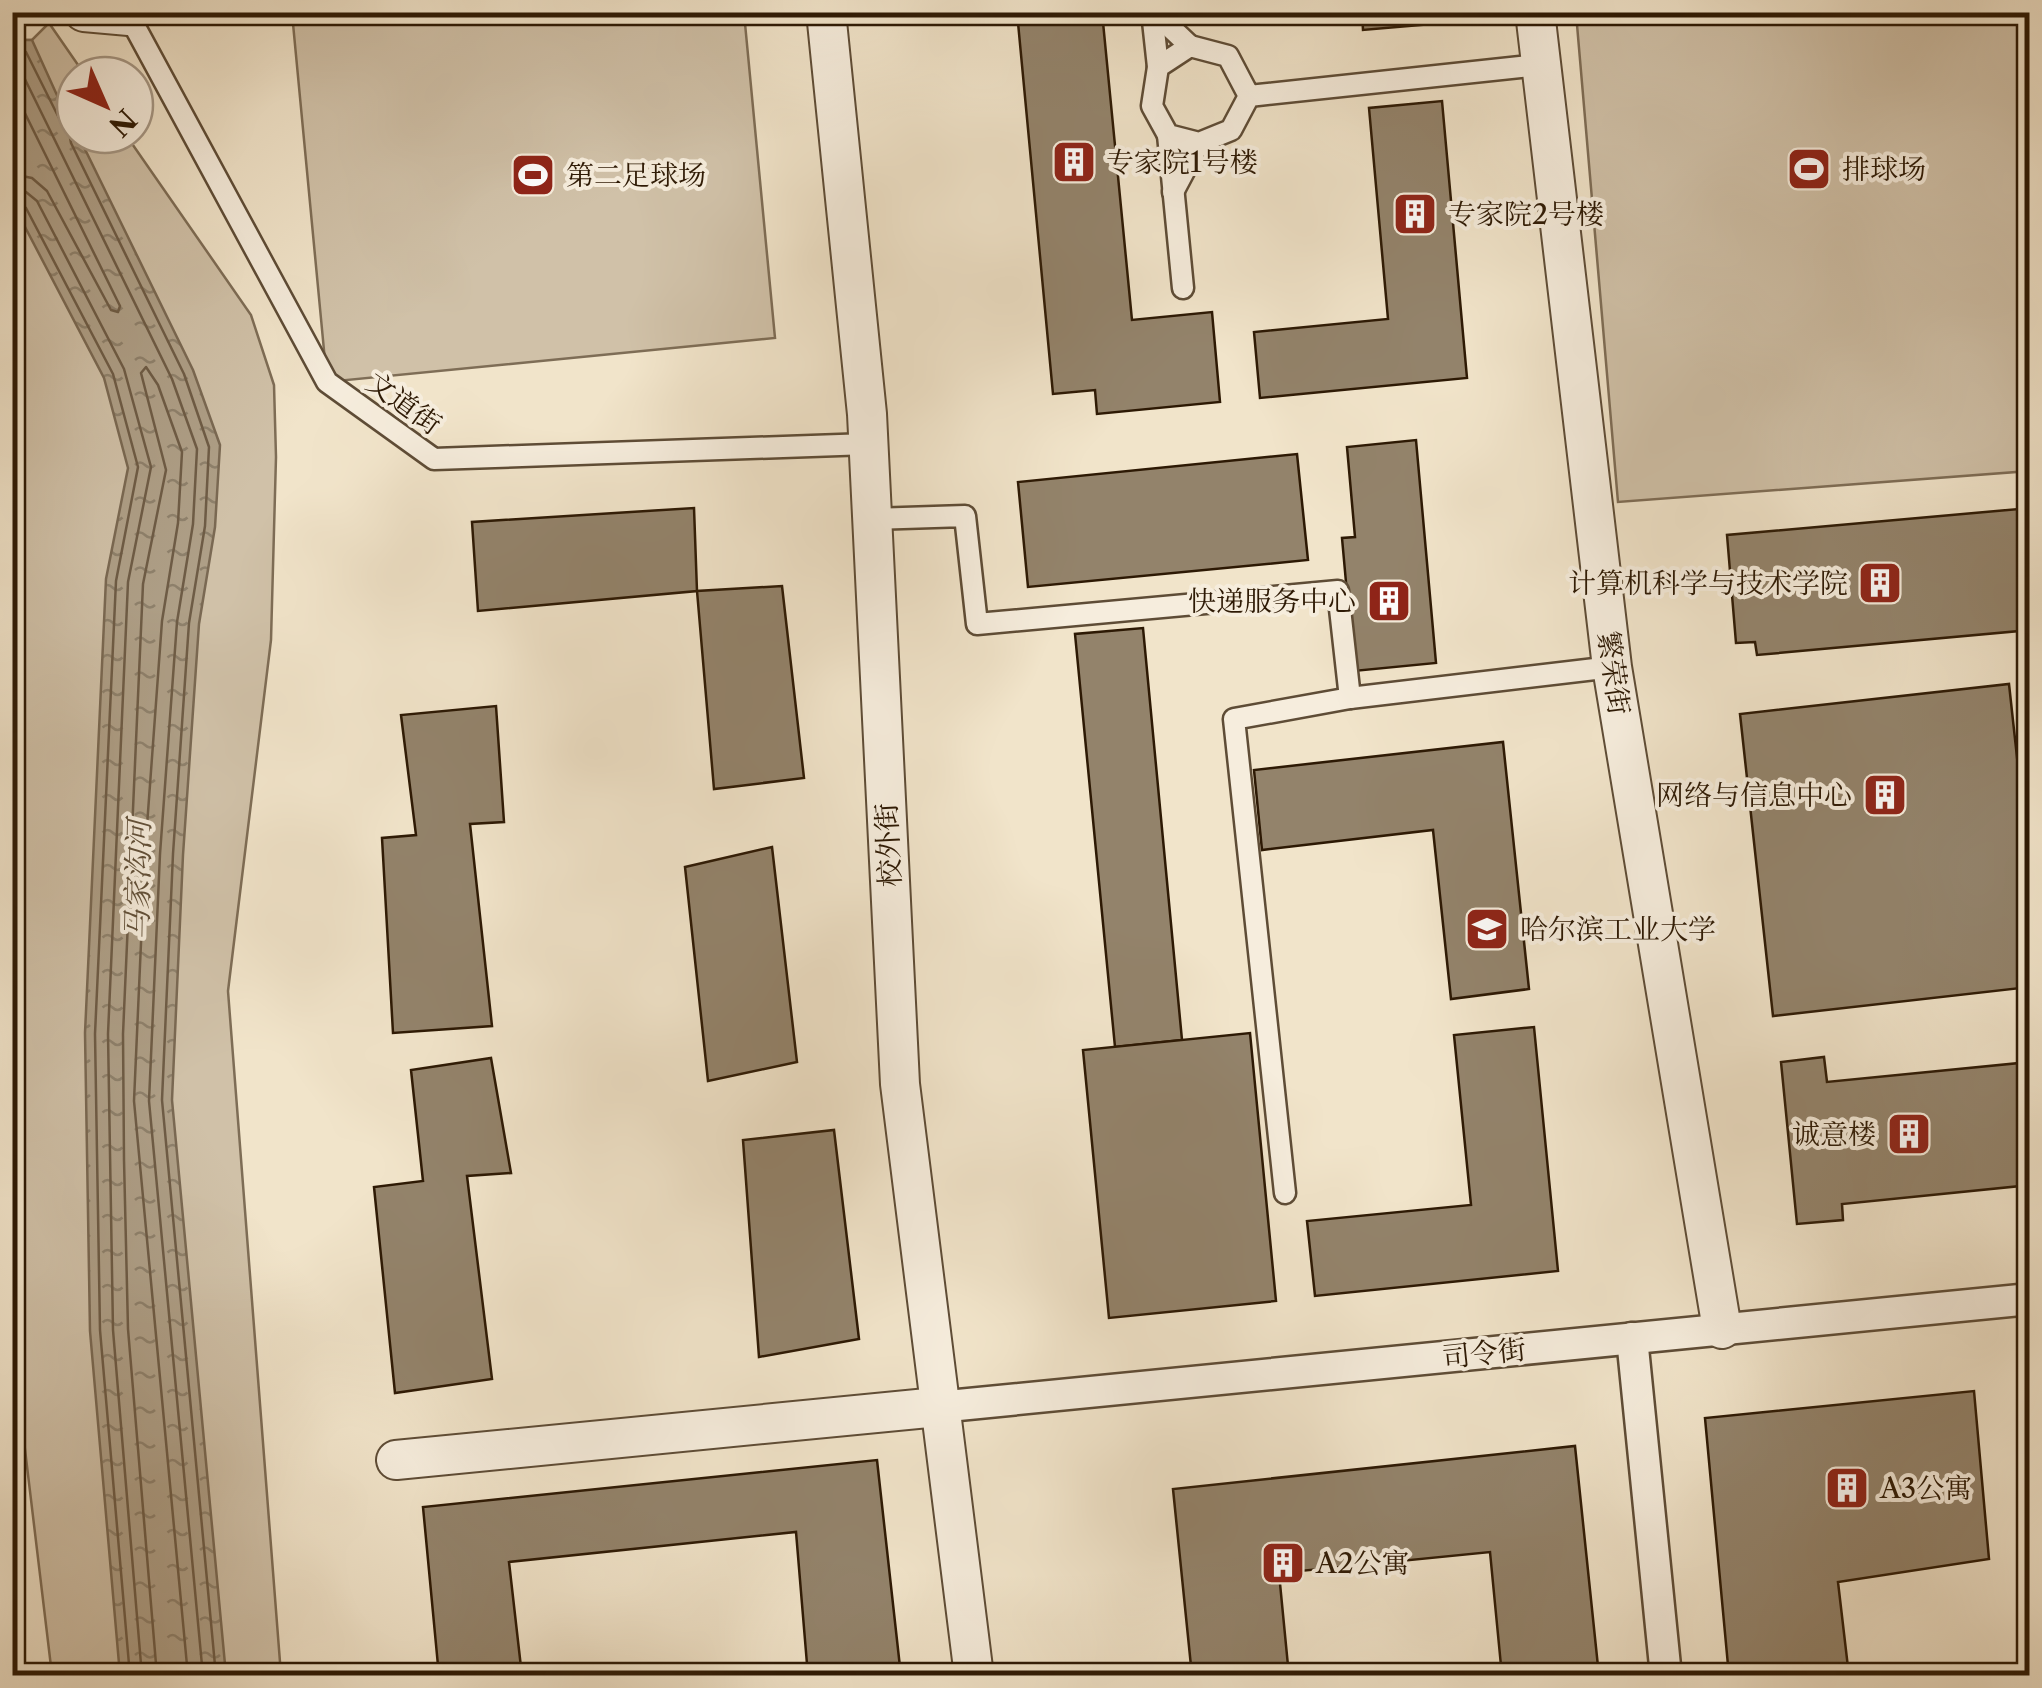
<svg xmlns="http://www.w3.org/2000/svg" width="2042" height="1688" viewBox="0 0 2042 1688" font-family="'Libre Caslon Text','Noto Serif SC',serif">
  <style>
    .green { fill: #d0c1a8; stroke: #7e6d56; stroke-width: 2.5 }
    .water { fill: url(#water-ripples); stroke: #7a6953; stroke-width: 2.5 }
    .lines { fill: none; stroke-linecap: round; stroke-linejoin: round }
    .shore { stroke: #6e5c46; stroke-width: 2.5 }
    .building { fill: #93836b; stroke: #2d1904; stroke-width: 2.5 }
    .service-casing { stroke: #5e4c36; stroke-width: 25 }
    .pedestrian-casing { stroke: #5e4c36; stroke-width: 35 }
    .minor-casing { stroke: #5e4c36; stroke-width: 42 }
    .service { stroke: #f6eddd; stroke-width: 20 }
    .pedestrian { stroke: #f6eddd; stroke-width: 30 }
    .minor { stroke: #f6eddd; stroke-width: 38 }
    .labels { text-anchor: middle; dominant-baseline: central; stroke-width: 8; stroke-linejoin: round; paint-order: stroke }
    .poi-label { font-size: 28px; fill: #2d1904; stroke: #f6eddd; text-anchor: start }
    .street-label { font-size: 28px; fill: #2d1904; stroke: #f6eddd }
    .water-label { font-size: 30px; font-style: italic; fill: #614f38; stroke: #f6eddd }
  </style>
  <defs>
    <pattern id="water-ripples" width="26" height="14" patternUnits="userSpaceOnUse" patternTransform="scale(2.5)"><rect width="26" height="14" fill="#ae9f87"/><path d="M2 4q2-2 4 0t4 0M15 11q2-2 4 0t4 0" fill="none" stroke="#8e816c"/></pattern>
  </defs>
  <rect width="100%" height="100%" fill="#f1e4ca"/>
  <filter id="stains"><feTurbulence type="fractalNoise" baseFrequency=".002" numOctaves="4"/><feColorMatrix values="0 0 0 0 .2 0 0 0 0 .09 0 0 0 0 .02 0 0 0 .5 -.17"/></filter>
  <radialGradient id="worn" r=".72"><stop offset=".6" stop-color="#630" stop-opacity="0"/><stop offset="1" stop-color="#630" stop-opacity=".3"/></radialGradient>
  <g class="green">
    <polygon points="292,13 744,13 775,338 327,382"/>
    <polygon points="1576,13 2029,13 2029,471 1618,502"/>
    <polygon points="49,23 85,75 75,75 75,135 126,135 251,315 274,385 276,457 271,640 228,991 281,1675 52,1675 12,1341 12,40 32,40"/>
  </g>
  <polygon class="water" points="13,40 32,40 75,135 78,135 193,370 220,445 215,527 199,624 183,855 172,1100 226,1675 120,1675 90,1331 85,1033 106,579 128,468 104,378 13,204"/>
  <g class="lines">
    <g class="shore">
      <polyline points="12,49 26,52 62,124 69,132 71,143 184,374 209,447 205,526 189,623 173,854 162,1100 216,1676"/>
      <polyline points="12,62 18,65 172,379 197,449 193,524 177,622 160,854 149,1101 203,1676"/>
      <polyline points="12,87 120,306 118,312 111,310 47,191 32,178 12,174"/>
      <polyline points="12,189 26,192 37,201 124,369 151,467 128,582 108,1034 113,1330 142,1676"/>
      <polyline points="12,202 26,208 113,374 138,467 116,581 95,1034 100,1330 130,1676"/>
      <polyline points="157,1676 128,1329 124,1160 123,1034 143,584 166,470 141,373 146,367 158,385 182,452 178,523 162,621 145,853 134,1101 188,1676"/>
    </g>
  </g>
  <g class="building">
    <polygon points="1017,12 1102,12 1132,320 1212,312 1220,402 1097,414 1095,390 1053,394"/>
    <polygon points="1362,12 1430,12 1431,24 1363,30"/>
    <polygon points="1442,101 1467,378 1260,398 1254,332 1388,319 1369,108"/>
    <polygon points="1416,440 1436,663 1354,671 1342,538 1355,537 1347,447"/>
    <polygon points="1297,454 1308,560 1028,587 1018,482"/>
    <polygon points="694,508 697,591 478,611 472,522"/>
    <polygon points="2030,508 2030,630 1757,655 1755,642 1736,643 1727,535"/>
    <polygon points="782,586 804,778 714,789 697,591"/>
    <polygon points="1143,628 1182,1040 1115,1047 1075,634"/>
    <polygon points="2009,684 2030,876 2030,987 1773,1016 1740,714"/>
    <polygon points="496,706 504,822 470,824 492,1026 393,1033 382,838 416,835 401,715"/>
    <polygon points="1503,742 1529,989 1451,999 1433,830 1262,850 1254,770"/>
    <polygon points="772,847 797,1062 708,1081 685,867"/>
    <polygon points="1534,1027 1558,1271 1315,1296 1307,1221 1471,1205 1454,1035"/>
    <polygon points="1250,1033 1276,1301 1109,1318 1083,1050"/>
    <polygon points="1824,1057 1827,1082 2030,1062 2030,1185 1842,1204 1843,1220 1797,1224 1781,1062"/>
    <polygon points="491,1058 511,1173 467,1176 492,1379 395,1393 374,1187 423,1181 411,1070"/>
    <polygon points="834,1130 859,1339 759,1357 743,1140"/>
    <polygon points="1974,1391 1989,1559 1838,1582 1849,1676 1729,1676 1705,1418"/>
    <polygon points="1575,1446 1599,1676 1502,1676 1490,1552 1279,1573 1289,1676 1192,1676 1173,1489"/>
    <polygon points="877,1460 901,1676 808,1676 796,1532 509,1562 522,1676 439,1676 423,1507"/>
  </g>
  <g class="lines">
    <defs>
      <g id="service">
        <polyline points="1152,12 1158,67"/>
        <polyline points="1154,12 1190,46"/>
        <polyline points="129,16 327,382 434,459 868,444"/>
        <polyline points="1249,96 1228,56 1190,46 1158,67 1152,106 1168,135 1199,143 1231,130 1249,96 1539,65"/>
        <polyline points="1168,135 1183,288"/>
        <polyline points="1173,192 1199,143"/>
        <polyline points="872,519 965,516 977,624 1338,591 1350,698"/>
        <polyline points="1285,1193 1234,719 1350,698 1612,667"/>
      </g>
      <g id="pedestrian">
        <polyline points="1632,1338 1666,1676"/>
        <polyline points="938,1407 2030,1299"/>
      </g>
      <g id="minor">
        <polyline points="84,12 129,16 128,12"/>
        <polyline points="826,12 867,414 900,1084 974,1676"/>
        <polyline points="1535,12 1612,667 1722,1329"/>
        <polyline points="396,1460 938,1407"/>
      </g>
    </defs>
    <use href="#service" class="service-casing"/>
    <use href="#pedestrian" class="pedestrian-casing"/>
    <use href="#minor" class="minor-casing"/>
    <use href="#service" class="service"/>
    <use href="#pedestrian" class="pedestrian"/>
    <use href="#minor" class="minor"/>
  </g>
  <defs>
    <symbol id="building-square" viewBox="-11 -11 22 22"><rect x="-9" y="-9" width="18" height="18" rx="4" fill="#8f2418" stroke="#f6eddd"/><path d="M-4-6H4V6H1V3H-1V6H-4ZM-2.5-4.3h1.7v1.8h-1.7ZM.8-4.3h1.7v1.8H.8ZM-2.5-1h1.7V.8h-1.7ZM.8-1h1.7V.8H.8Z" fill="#fff"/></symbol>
    <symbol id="stadium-square" viewBox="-11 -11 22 22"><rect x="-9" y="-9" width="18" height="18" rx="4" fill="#8f2418" stroke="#f6eddd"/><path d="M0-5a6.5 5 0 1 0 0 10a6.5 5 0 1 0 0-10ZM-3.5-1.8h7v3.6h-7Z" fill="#fff"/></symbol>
    <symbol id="university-square" viewBox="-11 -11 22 22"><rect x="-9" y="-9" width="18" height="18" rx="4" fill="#8f2418" stroke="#f6eddd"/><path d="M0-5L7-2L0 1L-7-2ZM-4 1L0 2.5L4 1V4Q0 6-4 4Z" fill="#fff"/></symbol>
  </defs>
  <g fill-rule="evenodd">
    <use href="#building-square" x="1049" y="137" width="50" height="50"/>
    <use href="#stadium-square" x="1784" y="144" width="50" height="50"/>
    <use href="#stadium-square" x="508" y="150" width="50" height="50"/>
    <use href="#building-square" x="1390" y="189" width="50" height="50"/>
    <use href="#building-square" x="1855" y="558" width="50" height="50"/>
    <use href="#building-square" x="1364" y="576" width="50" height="50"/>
    <use href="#building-square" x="1860" y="770" width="50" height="50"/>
    <use href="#university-square" x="1462" y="904" width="50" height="50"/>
    <use href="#building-square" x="1884" y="1109" width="50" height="50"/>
    <use href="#building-square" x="1822" y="1463" width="50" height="50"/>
    <use href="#building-square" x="1258" y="1538" width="50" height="50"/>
  </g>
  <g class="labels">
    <g class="poi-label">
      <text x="1106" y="162">专家院1号楼</text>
      <text x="1842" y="169">排球场</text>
      <text x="566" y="175">第二足球场</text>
      <text x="1448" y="214">专家院2号楼</text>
      <text x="1848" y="583" text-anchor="end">计算机科学与技术学院</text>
      <text x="1356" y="601" text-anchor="end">快递服务中心</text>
      <text x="1852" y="795" text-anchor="end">网络与信息中心</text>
      <text x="1520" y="929">哈尔滨工业大学</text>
      <text x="1876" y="1134" text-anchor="end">诚意楼</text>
      <text x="1880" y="1488">A3公寓</text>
      <text x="1316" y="1563">A2公寓</text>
    </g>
    <g class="street-label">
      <text transform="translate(404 403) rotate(36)">文道街</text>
      <text transform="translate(1614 673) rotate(82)">繁荣街</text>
      <text transform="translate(888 845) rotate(-93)">校外街</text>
      <text transform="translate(1484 1353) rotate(-6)">司令街</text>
    </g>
    <g class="water-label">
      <text transform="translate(138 880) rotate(-89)">马家沟河</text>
    </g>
  </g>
  <rect width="2042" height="1688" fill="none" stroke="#f1e4ca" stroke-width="50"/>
  <rect x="15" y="15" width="2012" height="1658" fill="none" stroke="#2d1904" stroke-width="5"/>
  <rect x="25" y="25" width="1992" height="1638" fill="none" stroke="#2d1904" stroke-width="2.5"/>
  <g transform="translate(105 105) rotate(135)"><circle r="48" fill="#f6eddd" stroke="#a69886" stroke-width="2.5"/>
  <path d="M0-8L18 38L0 25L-18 38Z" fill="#8f2418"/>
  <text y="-15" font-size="28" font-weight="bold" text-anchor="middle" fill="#2d1904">N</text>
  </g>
  <rect width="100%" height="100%" filter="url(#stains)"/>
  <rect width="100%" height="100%" fill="url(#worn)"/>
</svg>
